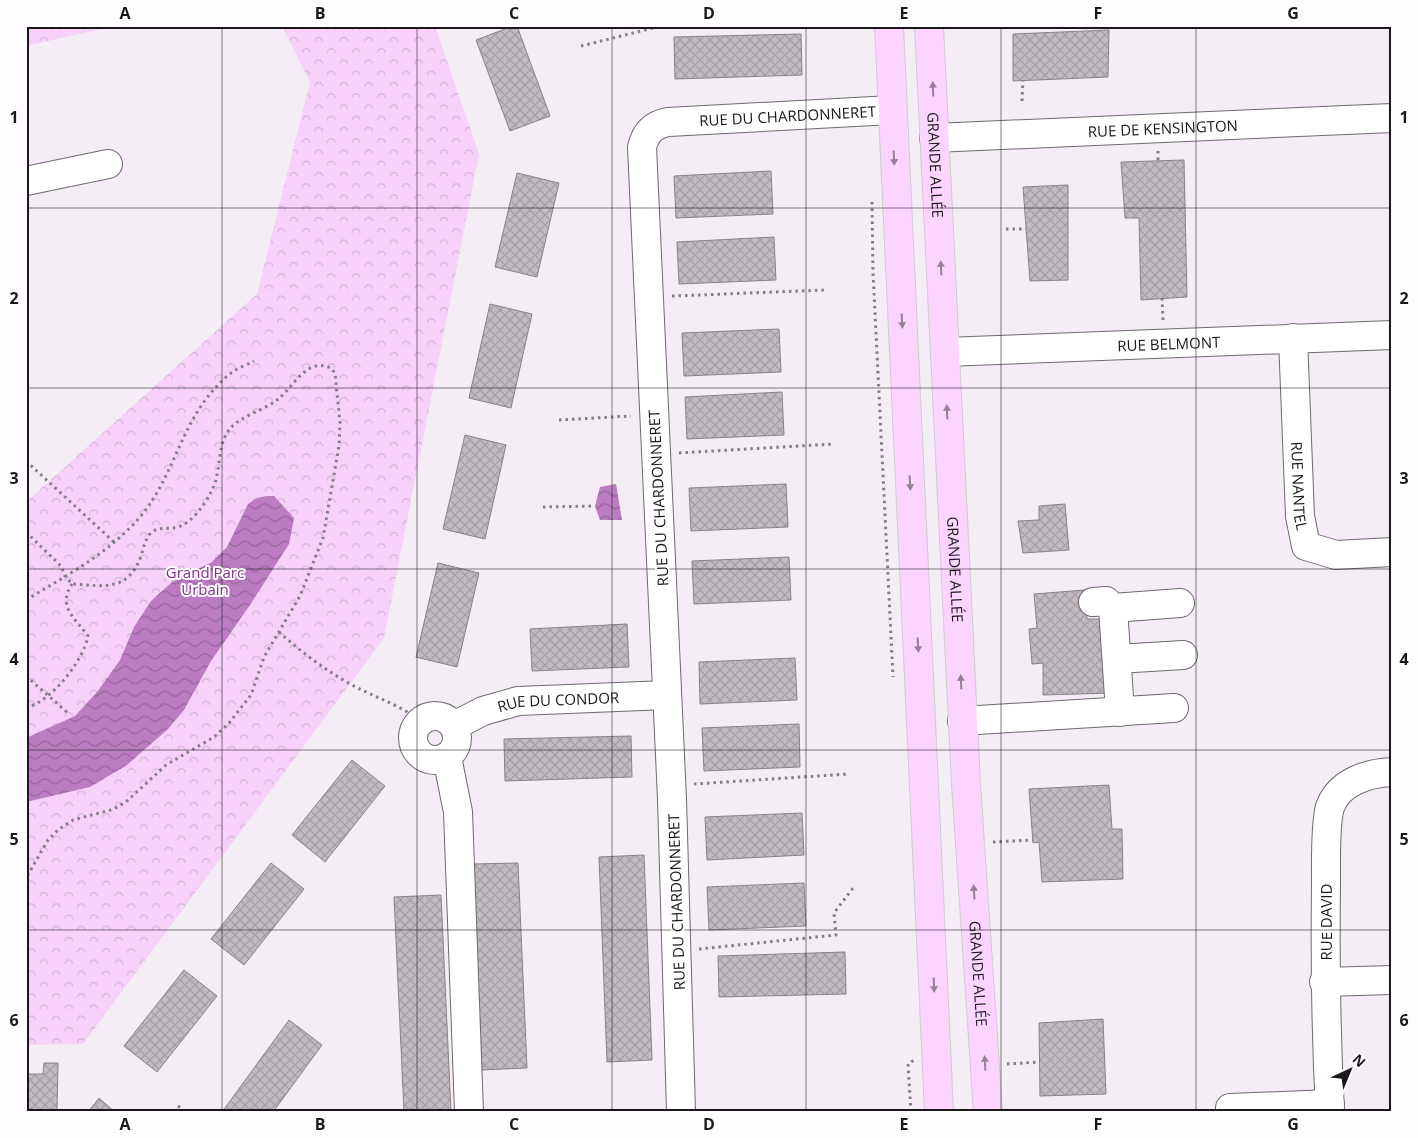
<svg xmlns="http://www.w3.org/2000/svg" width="1418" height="1138" viewBox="0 0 1418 1138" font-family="'Open Sans',sans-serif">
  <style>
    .park { fill: url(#park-crowns) }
    .water { fill: url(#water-waves) }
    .building { fill: url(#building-cross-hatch); stroke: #888289 }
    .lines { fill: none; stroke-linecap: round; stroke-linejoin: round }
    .minor-casing { stroke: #6f6970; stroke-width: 30 }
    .major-casing { stroke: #cdcccd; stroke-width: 30 }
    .path { stroke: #827e83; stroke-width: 3; stroke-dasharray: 2.5 4; stroke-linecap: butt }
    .minor { stroke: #fff; stroke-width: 28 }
    .major { stroke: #fbd5ff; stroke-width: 28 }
    .oneway { fill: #968098 }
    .grid { fill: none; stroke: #1a181a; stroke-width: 1; stroke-opacity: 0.55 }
    .labels { text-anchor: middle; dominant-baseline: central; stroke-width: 4; stroke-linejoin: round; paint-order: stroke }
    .street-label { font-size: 15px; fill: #1a181a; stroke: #fffcff }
    .park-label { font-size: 15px; fill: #7d3285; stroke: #fffcff }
    .neatline { fill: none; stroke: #1a181a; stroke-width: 2 }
    .grid-label { font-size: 16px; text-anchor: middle; font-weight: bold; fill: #1a181a }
  </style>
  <defs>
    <pattern id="park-crowns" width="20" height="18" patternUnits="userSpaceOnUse" patternTransform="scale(1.25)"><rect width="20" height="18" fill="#f7d1fa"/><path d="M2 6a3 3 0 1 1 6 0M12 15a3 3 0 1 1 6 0" fill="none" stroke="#d3b3d6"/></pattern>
    <pattern id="water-waves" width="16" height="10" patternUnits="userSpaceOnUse" patternTransform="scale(1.25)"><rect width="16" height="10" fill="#bb7cc1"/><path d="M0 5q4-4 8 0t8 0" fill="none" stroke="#97659c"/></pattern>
    <pattern id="building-cross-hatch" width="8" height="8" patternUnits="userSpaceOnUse" patternTransform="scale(1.25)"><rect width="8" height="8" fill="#c1bac1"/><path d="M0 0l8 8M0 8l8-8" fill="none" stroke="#a59fa5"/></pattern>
  </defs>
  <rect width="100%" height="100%" fill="#f4edf5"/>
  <g class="park">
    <polygon points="26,26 115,26 26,46"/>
    <polygon points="282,26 435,26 479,154 384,638 83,1044 26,1045 26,502 257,294 310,82"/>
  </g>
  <g class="water">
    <polygon points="616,484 622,520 600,520 595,506 600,487"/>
    <polygon points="267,496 274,496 294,518 289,544 250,605 211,661 184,710 168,729 127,765 90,787 26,802 26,738 75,716 97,692 120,660 134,627 151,601 172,582 212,562 227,547 248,504 257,498"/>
  </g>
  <g class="building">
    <polygon points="513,26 517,26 550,116 510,131 476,40"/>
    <polygon points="1109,30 1108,77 1013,81 1013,34"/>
    <polygon points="801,34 802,75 675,79 674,37"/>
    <polygon points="1184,160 1187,297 1141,300 1139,218 1125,218 1121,162"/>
    <polygon points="771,171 773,214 676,218 674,176"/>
    <polygon points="517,173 559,183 537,277 495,267"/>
    <polygon points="1068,185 1068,280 1030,281 1023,187"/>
    <polygon points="774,237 776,280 679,284 677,242"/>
    <polygon points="490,304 532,314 511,408 469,398"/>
    <polygon points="779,329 781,372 684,376 682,333"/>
    <polygon points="782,392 784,435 687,439 685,397"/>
    <polygon points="465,435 506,445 485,539 443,529"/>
    <polygon points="786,484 788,527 691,531 689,488"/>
    <polygon points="1065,504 1069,550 1023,553 1018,521 1039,520 1039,506"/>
    <polygon points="789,557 791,600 694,604 692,561"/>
    <polygon points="438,563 479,573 457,667 416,657"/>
    <polygon points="1085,590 1087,619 1104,619 1112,693 1043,695 1043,663 1032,664 1029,629 1037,628 1034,594"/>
    <polygon points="627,624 629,667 532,671 530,629"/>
    <polygon points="795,658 797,700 700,704 699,662"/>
    <polygon points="799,724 800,767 704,771 702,728"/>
    <polygon points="631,736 632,777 505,781 504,739"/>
    <polygon points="352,760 385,786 325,862 292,835"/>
    <polygon points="1109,785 1112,829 1122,829 1123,879 1042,882 1039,842 1033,843 1029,789"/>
    <polygon points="802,813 804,855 707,860 705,817"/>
    <polygon points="644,855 652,1060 607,1062 599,857"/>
    <polygon points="271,863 304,889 244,965 211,939"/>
    <polygon points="518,863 527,1068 482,1070 473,864"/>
    <polygon points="804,883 806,926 709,930 707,887"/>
    <polygon points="441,895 451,1112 404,1112 394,897"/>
    <polygon points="845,952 846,994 719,997 718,956"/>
    <polygon points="184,970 217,996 157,1072 124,1046"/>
    <polygon points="1103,1019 1106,1094 1040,1096 1039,1023"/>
    <polygon points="289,1020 322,1045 273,1112 222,1112"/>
    <polygon points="44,1063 58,1063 57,1112 33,1112 33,1109 26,1109 26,1074 43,1074"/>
    <polygon points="99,1098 115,1112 88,1112"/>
  </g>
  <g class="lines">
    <defs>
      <g id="minor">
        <path id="s1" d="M934 138 1392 118"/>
        <polyline points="26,181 108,164"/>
        <path id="s2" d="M1293 338 1300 516 1306 546 1336 555 1392 552"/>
        <path id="s3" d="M945 352 1392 335"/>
        <polyline points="1093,602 1106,601 1113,608 1120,712"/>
        <polyline points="1113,608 1180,603"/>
        <polyline points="1117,659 1183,655"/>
        <circle cx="435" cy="738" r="22"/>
        <polyline points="962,721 1174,708"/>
        <path id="s4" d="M454 726 483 711 518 701 667 695"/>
        <polyline points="447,757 458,812 469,1112"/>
        <polyline points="1324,982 1392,980"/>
        <polyline points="1230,1108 1330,1104"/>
        <path id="s5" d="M681 1112 672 799 642 147C646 132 653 125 668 122L892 110"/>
        <path id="s6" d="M1330 1112C1326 1035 1325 960 1326 883 1326 866 1325 823 1330 807 1339 782 1368 773 1392 772"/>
      </g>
      <g id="major">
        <polyline points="889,26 939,1112"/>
        <path id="s7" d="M929 26 966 784 988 1112"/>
      </g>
    </defs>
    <use href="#minor" class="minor-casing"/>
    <use href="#major" class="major-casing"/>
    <g class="path">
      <polyline points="581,46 653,28"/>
      <polyline points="1022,101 1023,80"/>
      <polyline points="1158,151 1158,161"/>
      <polyline points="872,202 873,272 893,677"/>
      <polyline points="1006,229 1026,229"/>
      <polyline points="672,296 826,290"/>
      <polyline points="1162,298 1163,320"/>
      <polyline points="559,420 631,416"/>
      <polyline points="679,453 833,444"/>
      <polyline points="26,461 115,543"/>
      <polyline points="543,507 595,506"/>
      <path d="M26 532 61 566 65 576 72 584C104 586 128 592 141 556 144 547 145 538 152 532 160 526 169 530 178 527 192 523 205 504 211 492 222 473 216 447 229 430 239 416 263 411 277 400 289 391 299 372 313 367 319 364 325 366 331 368L335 373 340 423 339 446 323 538 300 596 264 657 251 695 229 723 214 737 166 765 127 801 114 809 73 820 59 829 48 840 26 878"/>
      <path d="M26 600C67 575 108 554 140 517 178 472 181 413 231 373 237 368 247 365 254 361"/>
      <path d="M279 632C299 650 321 667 345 681 370 696 397 703 421 721"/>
      <polyline points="26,676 69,714"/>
      <path d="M26 708C51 701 83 662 88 636 75 618 57 607 72 584"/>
      <polyline points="694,784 848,774"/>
      <polyline points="993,842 1033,840"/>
      <polyline points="699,949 836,935 834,913 853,888"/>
      <polyline points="1007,1064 1039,1062"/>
      <polyline points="178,1106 185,1112"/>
      <polyline points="911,1112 908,1064 914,1060"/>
    </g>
    <use href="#minor" class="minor"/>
    <use href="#major" class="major"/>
  </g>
  <defs><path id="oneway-solid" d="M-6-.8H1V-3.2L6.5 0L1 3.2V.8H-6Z" transform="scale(1.25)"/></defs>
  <g class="oneway">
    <use href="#oneway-solid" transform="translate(933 89) rotate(-92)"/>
    <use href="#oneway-solid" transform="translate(894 158) rotate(87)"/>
    <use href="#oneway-solid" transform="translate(941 268) rotate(-93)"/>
    <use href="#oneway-solid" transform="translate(902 321) rotate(87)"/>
    <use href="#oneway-solid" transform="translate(947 412) rotate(-92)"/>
    <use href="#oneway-solid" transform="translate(910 483) rotate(87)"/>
    <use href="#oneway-solid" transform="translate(918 645) rotate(87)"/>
    <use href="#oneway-solid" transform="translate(961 682) rotate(-93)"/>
    <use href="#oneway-solid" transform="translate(974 892) rotate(-94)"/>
    <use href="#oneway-solid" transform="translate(934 985) rotate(88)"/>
    <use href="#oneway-solid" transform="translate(985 1063) rotate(-93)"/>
  </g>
  <path class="grid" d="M222 26V1112M417 26V1112M612 26V1112M806 26V1112M1001 26V1112M1196 26V1112M26 208H1392M26 388H1392M26 569H1392M26 750H1392M26 930H1392"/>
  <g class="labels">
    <g class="street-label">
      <text stroke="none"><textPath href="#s5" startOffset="1124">RUE DU CHARDONNERET</textPath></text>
      <text stroke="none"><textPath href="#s1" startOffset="229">RUE DE KENSINGTON</textPath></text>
      <text stroke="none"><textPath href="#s7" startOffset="139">GRANDE ALLÉE</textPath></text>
      <text stroke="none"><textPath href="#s3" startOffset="224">RUE BELMONT</textPath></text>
      <text stroke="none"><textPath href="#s2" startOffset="148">RUE NANTEL</textPath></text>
      <text transform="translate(658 498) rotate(-93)">RUE DU CHARDONNERET</text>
      <text stroke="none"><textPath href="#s7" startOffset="544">GRANDE ALLÉE</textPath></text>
      <text stroke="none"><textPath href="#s4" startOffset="109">RUE DU CONDOR</textPath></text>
      <text transform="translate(676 902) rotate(-92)">RUE DU CHARDONNERET</text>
      <text stroke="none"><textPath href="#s6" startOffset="190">RUE DAVID</textPath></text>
      <text stroke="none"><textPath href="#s7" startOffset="949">GRANDE ALLÉE</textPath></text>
    </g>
    <g class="park-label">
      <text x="205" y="572">Grand Parc<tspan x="205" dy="17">Urbain</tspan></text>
    </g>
  </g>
  <rect width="1418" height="1138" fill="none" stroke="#fffcff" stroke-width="55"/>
  <g transform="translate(1350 1070) rotate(44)" stroke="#fffcff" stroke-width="4" paint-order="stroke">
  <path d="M0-4L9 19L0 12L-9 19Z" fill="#1a181a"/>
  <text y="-8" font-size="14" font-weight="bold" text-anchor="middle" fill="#1a181a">N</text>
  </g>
  <rect x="28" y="28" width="1362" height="1082" class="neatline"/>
  <g class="grid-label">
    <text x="125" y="19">A</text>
    <text x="320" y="19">B</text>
    <text x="514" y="19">C</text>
    <text x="709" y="19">D</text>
    <text x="904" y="19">E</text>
    <text x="1098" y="19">F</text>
    <text x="1293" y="19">G</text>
    <text x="14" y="123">1</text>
    <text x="1404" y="123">1</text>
    <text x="14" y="304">2</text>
    <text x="1404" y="304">2</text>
    <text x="14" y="484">3</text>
    <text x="1404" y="484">3</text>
    <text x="14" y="665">4</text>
    <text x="1404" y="665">4</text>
    <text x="14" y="845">5</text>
    <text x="1404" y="845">5</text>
    <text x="14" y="1026">6</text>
    <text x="1404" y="1026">6</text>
    <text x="125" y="1130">A</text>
    <text x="320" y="1130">B</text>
    <text x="514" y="1130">C</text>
    <text x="709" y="1130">D</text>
    <text x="904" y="1130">E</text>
    <text x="1098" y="1130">F</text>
    <text x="1293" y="1130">G</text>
  </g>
</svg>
